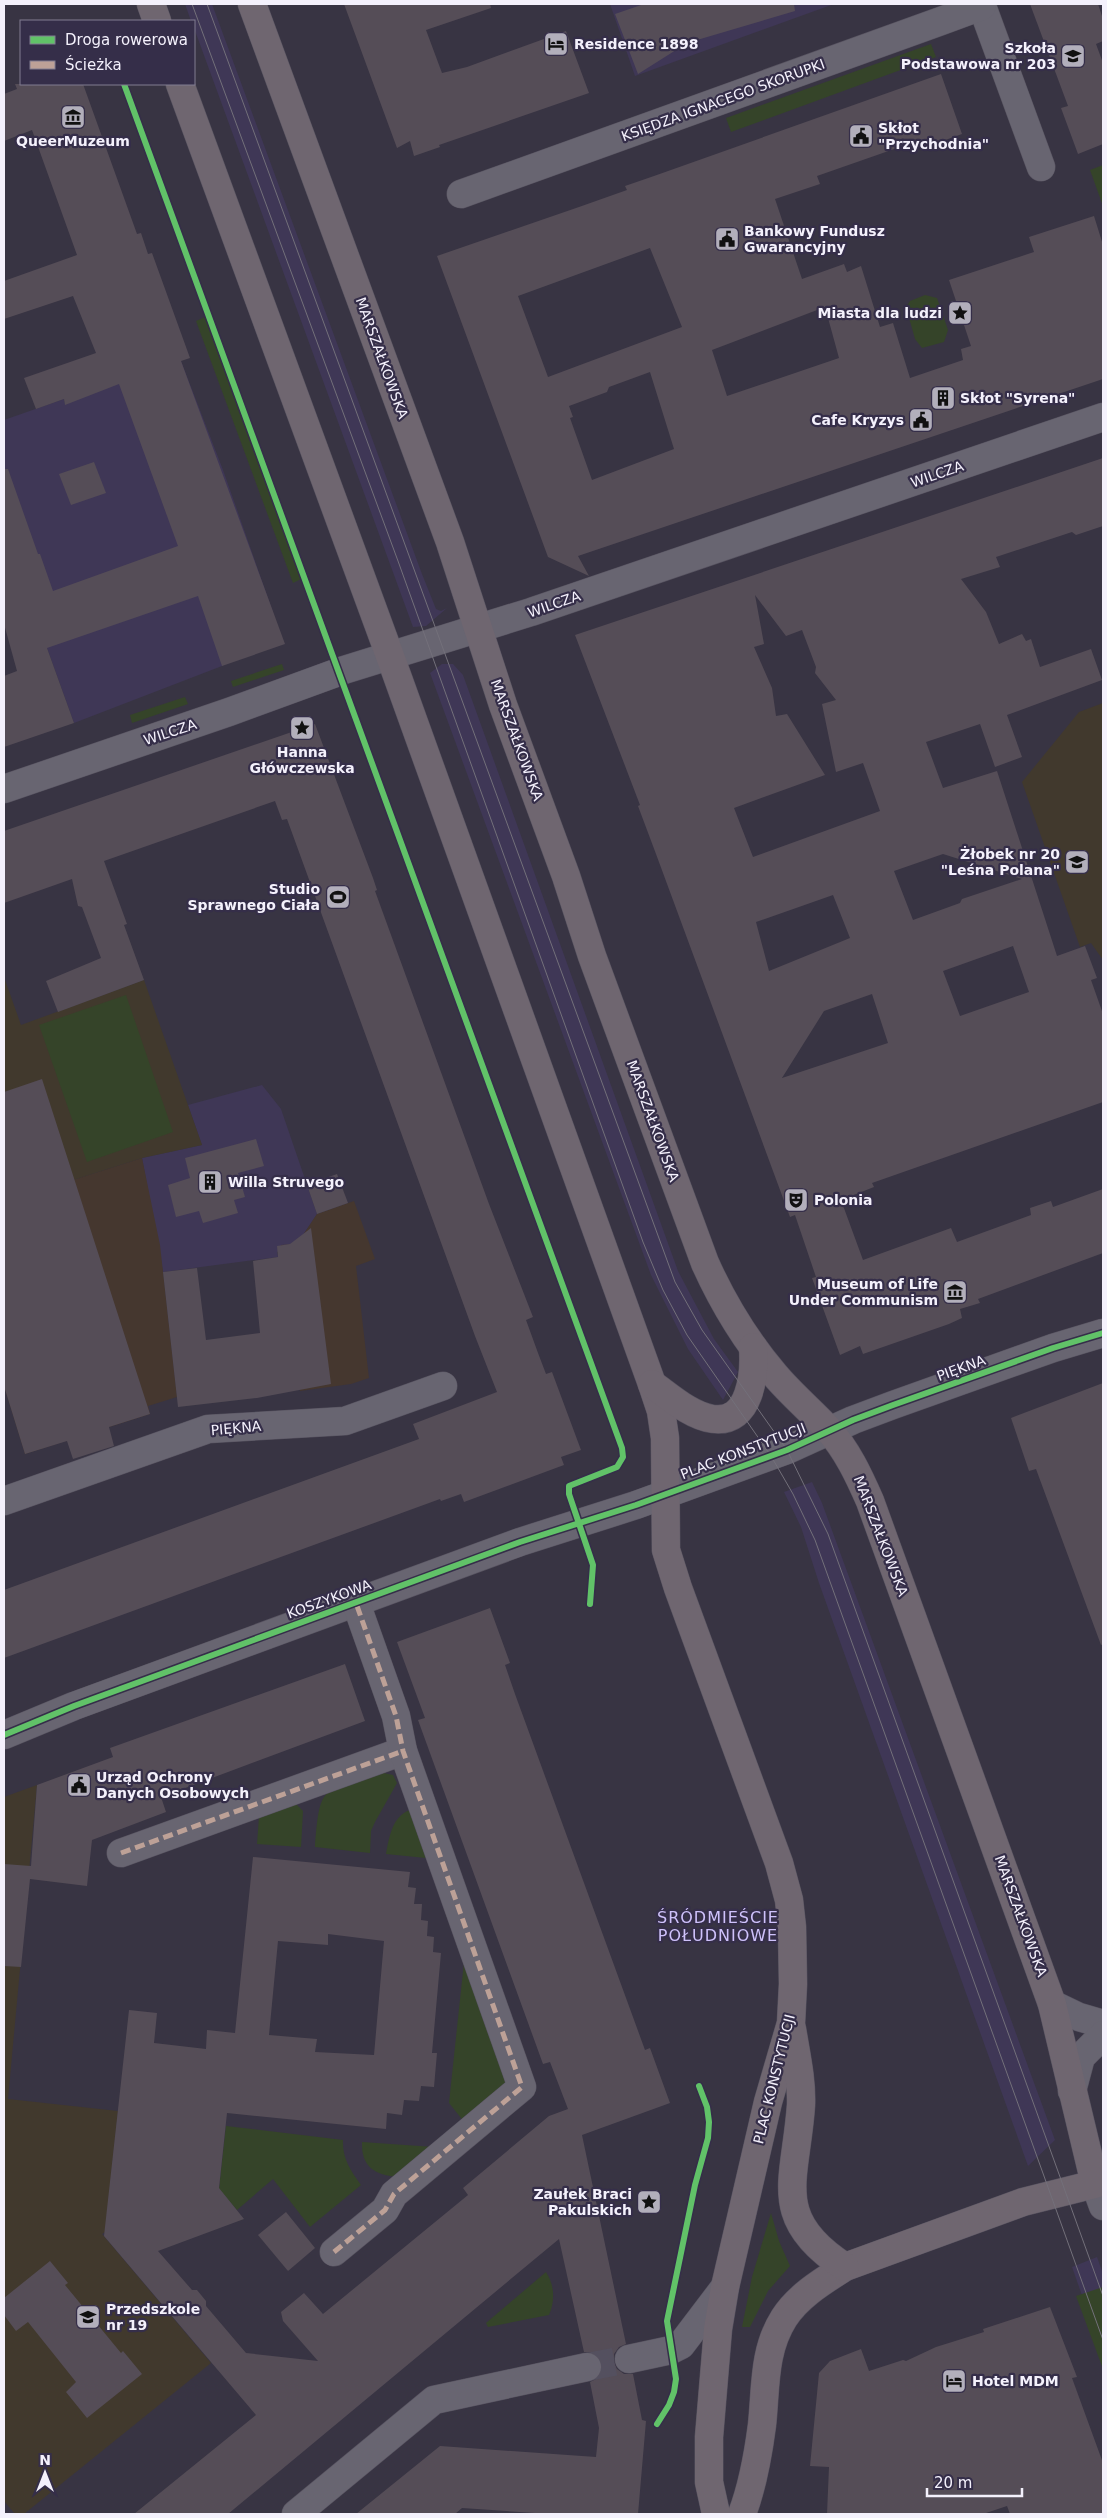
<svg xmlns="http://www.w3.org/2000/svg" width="1107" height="2518" viewBox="0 0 1107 2518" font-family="'DejaVu Sans',sans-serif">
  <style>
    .built { fill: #3f3756 }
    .industrial { fill: #45372f }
    .education { fill: #41392d }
    .green { fill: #354429 }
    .building { fill: #554d57; fill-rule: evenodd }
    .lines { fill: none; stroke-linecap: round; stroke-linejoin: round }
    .minor-tunnel { stroke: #54505f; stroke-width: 28; stroke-dasharray: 28 14; stroke-linecap: butt }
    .minor-casing { stroke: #575360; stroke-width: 29 }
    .major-casing { stroke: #575360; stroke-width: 29 }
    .minor { stroke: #686571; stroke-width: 28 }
    .major { stroke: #6f6670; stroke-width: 28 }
    .tram { stroke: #73707a; stroke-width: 1 }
    .quiet { stroke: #bda197; stroke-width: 5; stroke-dasharray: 10 5; stroke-linecap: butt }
    .cycleway-casing { stroke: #352e49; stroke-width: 9 }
    .cycleway { stroke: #61c268; stroke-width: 6 }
    .labels { text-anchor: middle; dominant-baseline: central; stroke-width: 4.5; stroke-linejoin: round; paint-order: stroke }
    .poi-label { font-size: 14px; font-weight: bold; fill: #f4f1fc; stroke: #352e49; text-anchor: start }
    .street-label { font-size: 14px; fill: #f4f1fc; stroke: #352e49 }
    .quarter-label { font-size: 16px; letter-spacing: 1px; fill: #cfc2fb; stroke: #352e49 }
  </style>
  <rect width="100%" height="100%" fill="#383443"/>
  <g class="built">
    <polygon points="185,4 212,4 422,574 436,609 441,611 447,608 426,626 413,627 194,28 194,21 191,21"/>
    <polygon points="610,4 834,4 635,76"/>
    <polygon points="181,361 223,470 274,615 222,666 74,723 16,562 4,566 4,420 64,399 65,404 133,376"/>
    <polygon points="442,664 453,664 463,675 678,1271 714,1339 738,1372 723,1400 688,1349 651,1275 430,673"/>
    <polygon points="262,1085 281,1109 317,1214 297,1244 277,1252 278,1257 163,1272 142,1158 202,1145 188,1105"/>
    <polygon points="812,1482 822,1503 1055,2140 1028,2166 819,1583 801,1527 784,1492"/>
    <polygon points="1097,2257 1103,2274 1103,2355 1072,2267"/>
  </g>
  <g class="industrial">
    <polygon points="142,1158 160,1245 177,1397 148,1406 150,1414 25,1454 4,1386 4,1202"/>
    <polygon points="354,1201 375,1259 356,1266 369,1378 351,1384 300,1391 281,1245 297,1244 317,1214"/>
  </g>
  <g class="education">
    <polygon points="1103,703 1103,960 1091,943 1080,947 1022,782 1079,712"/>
    <polygon points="4,977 21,1025 144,980 202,1145 142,1158 4,1202"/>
    <polygon points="37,1785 8,2099 118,2111 105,2232 102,2234 211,2363 24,2514 15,2514 4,2501 4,1797"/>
  </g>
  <g class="green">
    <polygon points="931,44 936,57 731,132 726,118"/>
    <polygon points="1103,165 1103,206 1090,170"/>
    <polygon points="925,295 937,298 948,330 944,342 922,348 915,339 906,307 910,301"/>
    <polygon points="205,317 301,579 293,583 196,321"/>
    <polygon points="282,664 284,670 233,687 231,681"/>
    <polygon points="185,697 188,704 132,723 130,715"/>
    <polygon points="126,995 173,1132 87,1162 39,1025"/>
    <path d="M379 1772 393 1775 397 1783 375 1822 371 1831 370 1853 315 1847C320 1784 321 1792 379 1772Z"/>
    <polygon points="296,1804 303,1811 301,1847 257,1844 259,1817"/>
    <path d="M410 1810 426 1858 386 1854C389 1838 392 1816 410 1810Z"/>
    <polygon points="464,1962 508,2085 465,2123 449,2103"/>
    <path d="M226 2126 343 2140C342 2158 351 2171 361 2185L310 2227 273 2179 237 2210 219 2189Z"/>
    <path d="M362 2142 434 2147 398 2177C375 2175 361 2167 362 2142Z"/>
    <polygon points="771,2213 779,2241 790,2266 768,2291 750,2327 742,2327 752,2277"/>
    <path d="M546 2272C555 2286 555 2301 549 2315L488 2327 486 2323Z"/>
    <polygon points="1103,2287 1103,2369 1076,2296"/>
  </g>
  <g class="building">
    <polygon points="344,4 490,4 491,8 426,30 442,73 467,67 566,31 589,93 439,145 440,147 414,156 410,141 397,148"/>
    <polygon points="644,4 794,4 795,11 697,40 676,50 638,74 615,14"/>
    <polygon points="1030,4 1098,4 1103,19 1103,41 1096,44 1103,63 1103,144 1078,154 1061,108 1068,106"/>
    <path d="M941 74 962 134 923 148 920 140 817 176 820 184 775 199 802 279 844 264 847 272 861 266 880 327 893 323 910 378 963 360 961 349 971 346 949 280 1034 252 1029 237 1094 216 1103 245V379L578 556 589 576 548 557 437 256 579 207 627 190 625 186 654 176ZM650 248 682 327 548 377 518 296ZM825 307 839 358 727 396 712 350ZM650 372 674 449 592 480 570 418 573 417 569 406 607 392 609 387Z"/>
    <polygon points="15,84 83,84 137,234 141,233 148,254 152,253 190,358 181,361 285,644 222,666 198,596 47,648 74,723 4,747 4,676 17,671 4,624 4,469 8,469 38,554 40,554 53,591 178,546 119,384 65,405 64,399 36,409 24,378 96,353 73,296 4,319 4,281 77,255 32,130 4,141 4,94 17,89"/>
    <path d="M1103 458V526L1076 535 1072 532 996 557 1000 567 961 579 986 612 999 644 1022 634 1026 641 1031 639 1040 667 1091 649 1102 680 1007 715 1022 757 995 767 980 724 926 742 943 788 997 771 1057 956 1085 946 1097 978 1091 980 1103 1014V1102L872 1183 874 1187 841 1200 863 1260 951 1228 957 1242 1031 1215 1030 1208 1051 1201 1053 1207 1103 1189V1253L978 1299 980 1303 960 1309 962 1318 949 1324 863 1354 860 1346 840 1355 812 1278 816 1277 795 1215 790 1217 656 854 638 806 640 805 575 635ZM755 595 786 636 802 630 816 667 815 673 836 700 822 704 836 772 863 763 880 811 753 857 734 808 825 775 787 714 776 716 772 688 754 647 764 644ZM943 854 1022 879 962 899 960 903 913 920 894 871ZM833 895 850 938 769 971 756 922ZM1013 946 1029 992 960 1016 943 971ZM872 994 888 1043 782 1078 824 1011Z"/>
    <polygon points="94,462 106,493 71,505 59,474"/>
    <polygon points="315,724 373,878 377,890 375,891 489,1204 533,1317 526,1320 538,1353 546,1374 552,1372 581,1450 561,1457 564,1465 464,1502 461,1494 441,1501 440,1499 4,1658 4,1590 419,1439 413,1424 497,1392 475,1336 287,819 282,820 275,801 104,861 127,924 124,925 144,980 58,1012 46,981 101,958 82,907 78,906 72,879 4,903 4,831"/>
    <polygon points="42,1079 150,1414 109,1427 114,1446 73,1459 67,1441 25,1454 4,1386 4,1092"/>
    <polygon points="256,1139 264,1166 238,1173 245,1197 234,1200 238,1213 203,1223 199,1211 176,1217 168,1185 190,1178 185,1158"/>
    <polygon points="337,1174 348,1203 317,1214 307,1185"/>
    <polygon points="311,1228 331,1384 257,1398 178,1407 163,1272 197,1268 206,1340 260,1333 253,1261 278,1257 277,1246 290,1244"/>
    <polygon points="1103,1383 1103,1644 1101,1645 1036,1469 1029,1471 1011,1418"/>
    <path d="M490 1608 510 1663 505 1665 515 1694 645 2050 650 2048 670 2103 582 2135 626 2344 619 2347 614 2354V2363L617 2369 624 2374H633L642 2420 646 2421 638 2514H550L462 2508 455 2514H356L440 2446 596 2457 599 2428 590 2382 598 2378 602 2371V2364L598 2356 591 2352H584L559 2239 228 2514H134L256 2415 104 2236 129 2010 157 2013 154 2043 206 2049 207 2030 235 2033 253 1857 410 1872 408 1887 416 1888 414 1904H422L421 1920 428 1921 427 1936 434 1937 433 1952 441 1953 432 2053H437L434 2087 421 2086 419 2101 404 2100 402 2115 387 2113 386 2129 227 2113 219 2188 244 2219 158 2251 192 2290H197L206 2301V2306L246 2353 318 2361 283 2321 281 2312 304 2293 323 2314 468 2195 463 2188 549 2116 568 2109 550 2062 543 2064 418 1720 425 1718 397 1642ZM328 1934 384 1941 374 2055 315 2052 317 2039 269 2035 278 1941 328 1945Z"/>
    <polygon points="345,1664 365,1721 161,1797 166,1812 92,1840 87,1886 30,1879 21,1967 4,1966 4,1864 31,1866 37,1785 113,1757 110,1748"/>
    <polygon points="286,2212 315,2248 288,2271 258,2235"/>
    <polygon points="50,2261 68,2283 65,2285 121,2353 123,2351 142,2374 87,2418 66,2392 76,2382 28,2322 16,2331 4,2315 4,2298"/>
    <polygon points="1050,2307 1077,2377 1072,2378 1103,2463 1103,2514 1010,2514 1007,2506 983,2514 827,2514 829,2467 810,2466 819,2373 830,2361 861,2349 869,2371 903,2360 906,2361 936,2347 984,2332 983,2329"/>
  </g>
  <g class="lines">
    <polyline class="minor-tunnel" points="587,2367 629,2359"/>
    <defs>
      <g id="minor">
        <polyline points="982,6 1041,167"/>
        <polyline points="461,194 941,21 982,6 982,4"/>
        <polyline points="4,789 229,712 344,670 531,612 1103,417"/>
        <polyline points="4,1501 208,1429 345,1421 443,1386"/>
        <polyline points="4,1735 74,1706 520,1542 636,1505 787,1450 853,1420 893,1405 1053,1348 1103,1333"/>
        <polyline points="121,1853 403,1751"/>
        <polyline points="1052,2004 1079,2017 1103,2024"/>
        <polyline points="1072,2091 1081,2057 1103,2035"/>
        <polyline points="1095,2184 1103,2206"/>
        <polyline points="334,2252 385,2210 394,2194 522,2087 403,1751 396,1716 356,1603"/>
        <polyline points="629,2359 671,2350 681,2345 725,2287"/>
        <polyline points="296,2514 434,2400 587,2367"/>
      </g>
      <g id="major">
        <polyline points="151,4 157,21"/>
        <path d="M252 4 450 542 503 705 566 876 592 956 705 1263C723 1303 746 1341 775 1375 791 1394 811 1411 828 1429 847 1450 859 1476 870 1501L1052 2004 1095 2184 1023 2202 845 2267C823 2281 798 2296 784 2318 763 2351 766 2388 762 2425 758 2456 753 2485 742 2514"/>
        <polyline points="180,84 390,656 652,1384 661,1411 665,1438 666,1550 678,1588 779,1863 789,1900 792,1927 793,1984 791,2023 768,2102 725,2287 718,2329 709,2437 709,2482 716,2514"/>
        <path d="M652 1384C670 1397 691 1416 713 1419 751 1424 755 1373 753 1347"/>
        <path d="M792 2029C796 2054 802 2080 801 2105 796 2180 769 2218 845 2267"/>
      </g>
    </defs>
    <use href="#minor" class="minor-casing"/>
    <use href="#major" class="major-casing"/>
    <use href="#minor" class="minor"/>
    <use href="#major" class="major"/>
    <g class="tram">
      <polyline points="192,4 398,561 643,1242 663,1290 687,1335 771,1456 793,1494 815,1540 1103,2340"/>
      <polyline points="207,4 675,1282 702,1330 787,1450 828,1534 1103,2296"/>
    </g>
    <g class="quiet">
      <polyline points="121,1853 403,1751"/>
      <polyline points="334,2252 385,2210 394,2194 522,2087 403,1751 396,1716 356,1603"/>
    </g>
    <defs>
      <g id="cycleway">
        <polyline points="124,84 622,1448 623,1457 617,1467 569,1486 569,1494 593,1565 590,1604"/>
        <polyline points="4,1735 74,1706 520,1542 636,1505 787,1450 853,1420 893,1405 1053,1348 1103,1333"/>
        <polyline points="657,2424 669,2405 674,2392 676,2379 667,2321 695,2185 708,2138 709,2122 707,2107 699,2086"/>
      </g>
    </defs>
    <use href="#cycleway" class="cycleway-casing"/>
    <use href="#cycleway" class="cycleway"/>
  </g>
  <defs>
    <symbol id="hotel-square" viewBox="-11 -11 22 22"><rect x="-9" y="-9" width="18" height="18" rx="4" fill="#b2afbb" stroke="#352e49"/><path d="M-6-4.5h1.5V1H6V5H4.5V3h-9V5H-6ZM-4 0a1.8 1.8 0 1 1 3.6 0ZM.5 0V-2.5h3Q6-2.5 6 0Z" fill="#111"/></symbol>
    <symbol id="school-square" viewBox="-11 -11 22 22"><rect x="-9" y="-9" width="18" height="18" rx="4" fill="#b2afbb" stroke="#352e49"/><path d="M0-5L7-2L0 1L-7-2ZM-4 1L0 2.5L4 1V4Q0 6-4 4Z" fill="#111"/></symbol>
    <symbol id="museum-square" viewBox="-11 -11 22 22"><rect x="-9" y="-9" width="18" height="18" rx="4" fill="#b2afbb" stroke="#352e49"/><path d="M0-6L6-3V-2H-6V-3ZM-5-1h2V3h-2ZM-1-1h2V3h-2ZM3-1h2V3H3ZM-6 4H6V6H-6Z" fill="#111"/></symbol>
    <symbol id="civic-square" viewBox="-11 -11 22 22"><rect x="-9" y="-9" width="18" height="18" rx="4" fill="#b2afbb" stroke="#352e49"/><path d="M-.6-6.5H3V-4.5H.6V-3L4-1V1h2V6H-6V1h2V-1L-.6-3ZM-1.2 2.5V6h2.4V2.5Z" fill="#111"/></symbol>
    <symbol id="sight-square" viewBox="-11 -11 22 22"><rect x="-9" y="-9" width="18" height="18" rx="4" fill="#b2afbb" stroke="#352e49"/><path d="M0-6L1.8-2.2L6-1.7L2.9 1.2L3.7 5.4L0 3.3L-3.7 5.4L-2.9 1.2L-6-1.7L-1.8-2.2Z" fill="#111"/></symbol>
    <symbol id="building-square" viewBox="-11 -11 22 22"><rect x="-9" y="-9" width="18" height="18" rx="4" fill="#b2afbb" stroke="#352e49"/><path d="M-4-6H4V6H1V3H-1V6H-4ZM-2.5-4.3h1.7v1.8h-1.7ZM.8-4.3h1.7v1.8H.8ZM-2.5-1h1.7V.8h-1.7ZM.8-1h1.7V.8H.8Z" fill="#111"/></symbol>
    <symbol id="stadium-square" viewBox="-11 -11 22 22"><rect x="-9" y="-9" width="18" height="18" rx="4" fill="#b2afbb" stroke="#352e49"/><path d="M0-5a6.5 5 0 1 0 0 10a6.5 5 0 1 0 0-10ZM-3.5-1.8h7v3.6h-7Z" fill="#111"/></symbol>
    <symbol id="theatre-square" viewBox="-11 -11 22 22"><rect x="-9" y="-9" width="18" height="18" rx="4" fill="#b2afbb" stroke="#352e49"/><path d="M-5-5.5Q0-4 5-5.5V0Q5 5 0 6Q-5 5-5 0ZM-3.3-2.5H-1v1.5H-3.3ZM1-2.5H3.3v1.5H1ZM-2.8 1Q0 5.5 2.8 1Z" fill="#111"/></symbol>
  </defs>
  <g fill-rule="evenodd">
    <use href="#hotel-square" x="542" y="30" width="28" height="28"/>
    <use href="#school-square" x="1059" y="42" width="28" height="28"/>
    <use href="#museum-square" x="59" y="103" width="28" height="28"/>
    <use href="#civic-square" x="847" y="122" width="28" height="28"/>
    <use href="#civic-square" x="713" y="225" width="28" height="28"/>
    <use href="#sight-square" x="946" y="299" width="28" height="28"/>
    <use href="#building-square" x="929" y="384" width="28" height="28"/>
    <use href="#civic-square" x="907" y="406" width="28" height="28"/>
    <use href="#sight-square" x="288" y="714" width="28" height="28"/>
    <use href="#school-square" x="1063" y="848" width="28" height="28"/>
    <use href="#stadium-square" x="324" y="883" width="28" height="28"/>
    <use href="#building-square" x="196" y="1168" width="28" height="28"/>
    <use href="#theatre-square" x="782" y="1186" width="28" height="28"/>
    <use href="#museum-square" x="941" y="1278" width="28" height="28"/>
    <use href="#civic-square" x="65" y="1771" width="28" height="28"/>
    <use href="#sight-square" x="635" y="2188" width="28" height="28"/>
    <use href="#school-square" x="74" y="2303" width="28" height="28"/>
    <use href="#hotel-square" x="940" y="2367" width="28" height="28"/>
  </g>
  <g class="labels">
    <g class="poi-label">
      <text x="574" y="44">Residence 1898</text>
      <text x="1056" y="48" text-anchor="end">Szkoła<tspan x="1056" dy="16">Podstawowa nr 203</tspan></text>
      <text x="878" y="128">Skłot<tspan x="878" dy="16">"Przychodnia"</tspan></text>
      <text x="73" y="141" text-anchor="middle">QueerMuzeum</text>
      <text x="744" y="231">Bankowy Fundusz<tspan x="744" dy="16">Gwarancyjny</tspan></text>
      <text x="942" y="313" text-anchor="end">Miasta dla ludzi</text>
      <text x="960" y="398">Skłot "Syrena"</text>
      <text x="904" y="420" text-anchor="end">Cafe Kryzys</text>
      <text x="302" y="752" text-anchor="middle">Hanna<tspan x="302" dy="16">Główczewska</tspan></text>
      <text x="1060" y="854" text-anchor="end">Żłobek nr 20<tspan x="1060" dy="16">"Leśna Polana"</tspan></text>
      <text x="320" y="889" text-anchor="end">Studio<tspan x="320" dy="16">Sprawnego Ciała</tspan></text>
      <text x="228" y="1182">Willa Struvego</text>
      <text x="814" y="1200">Polonia</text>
      <text x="938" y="1284" text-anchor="end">Museum of Life<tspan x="938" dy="16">Under Communism</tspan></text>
      <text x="96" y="1777">Urząd Ochrony<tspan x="96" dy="16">Danych Osobowych</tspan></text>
      <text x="632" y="2194" text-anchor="end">Zaułek Braci<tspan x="632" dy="16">Pakulskich</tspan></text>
      <text x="106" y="2309">Przedszkole<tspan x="106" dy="16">nr 19</tspan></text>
      <text x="972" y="2381">Hotel MDM</text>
    </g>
    <g class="street-label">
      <text transform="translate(723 100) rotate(-20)">KSIĘDZA IGNACEGO SKORUPKI</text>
      <text transform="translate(382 358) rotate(70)">MARSZAŁKOWSKA</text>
      <text transform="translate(937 474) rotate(-19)">WILCZA</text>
      <text transform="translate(554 604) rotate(-19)">WILCZA</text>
      <text transform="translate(170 732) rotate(-18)">WILCZA</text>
      <text transform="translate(517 740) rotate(70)">MARSZAŁKOWSKA</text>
      <text transform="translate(653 1121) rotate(70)">MARSZAŁKOWSKA</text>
      <text transform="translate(961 1368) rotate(-20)">PIĘKNA</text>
      <text transform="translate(236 1428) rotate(-5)">PIĘKNA</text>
      <text transform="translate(743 1451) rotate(-21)">PLAC KONSTYTUCJI</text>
      <text transform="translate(881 1536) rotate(69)">MARSZAŁKOWSKA</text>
      <text transform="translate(329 1599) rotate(-20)">KOSZYKOWA</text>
      <text transform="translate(1021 1916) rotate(70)">MARSZAŁKOWSKA</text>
      <text transform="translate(774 2079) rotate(-76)">PLAC KONSTYTUCJI</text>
    </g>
    <g class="quarter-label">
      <text x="718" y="1917">ŚRÓDMIEŚCIE<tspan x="718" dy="18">POŁUDNIOWE</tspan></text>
    </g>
  </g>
  <rect width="1107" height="2518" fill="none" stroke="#f4f1fc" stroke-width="10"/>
  <rect x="20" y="20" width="175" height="65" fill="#352e49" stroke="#817c91"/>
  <rect x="30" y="36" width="25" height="8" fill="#61c268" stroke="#817c91"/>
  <text x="65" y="45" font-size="15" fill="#f4f1fc">Droga rowerowa</text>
  <rect x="30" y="61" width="25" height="8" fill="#bda197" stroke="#817c91"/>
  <text x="65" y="70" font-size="15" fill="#f4f1fc">Ścieżka</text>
  <g transform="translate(45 2473)" stroke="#352e49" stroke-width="4" paint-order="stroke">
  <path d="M0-4L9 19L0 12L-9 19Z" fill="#f4f1fc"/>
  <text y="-8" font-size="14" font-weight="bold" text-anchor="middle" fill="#f4f1fc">N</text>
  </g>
  <path d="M927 2488v8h95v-8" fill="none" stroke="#f4f1fc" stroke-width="2.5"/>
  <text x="934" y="2488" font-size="15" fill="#f4f1fc" stroke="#352e49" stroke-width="4" paint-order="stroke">20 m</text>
</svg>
